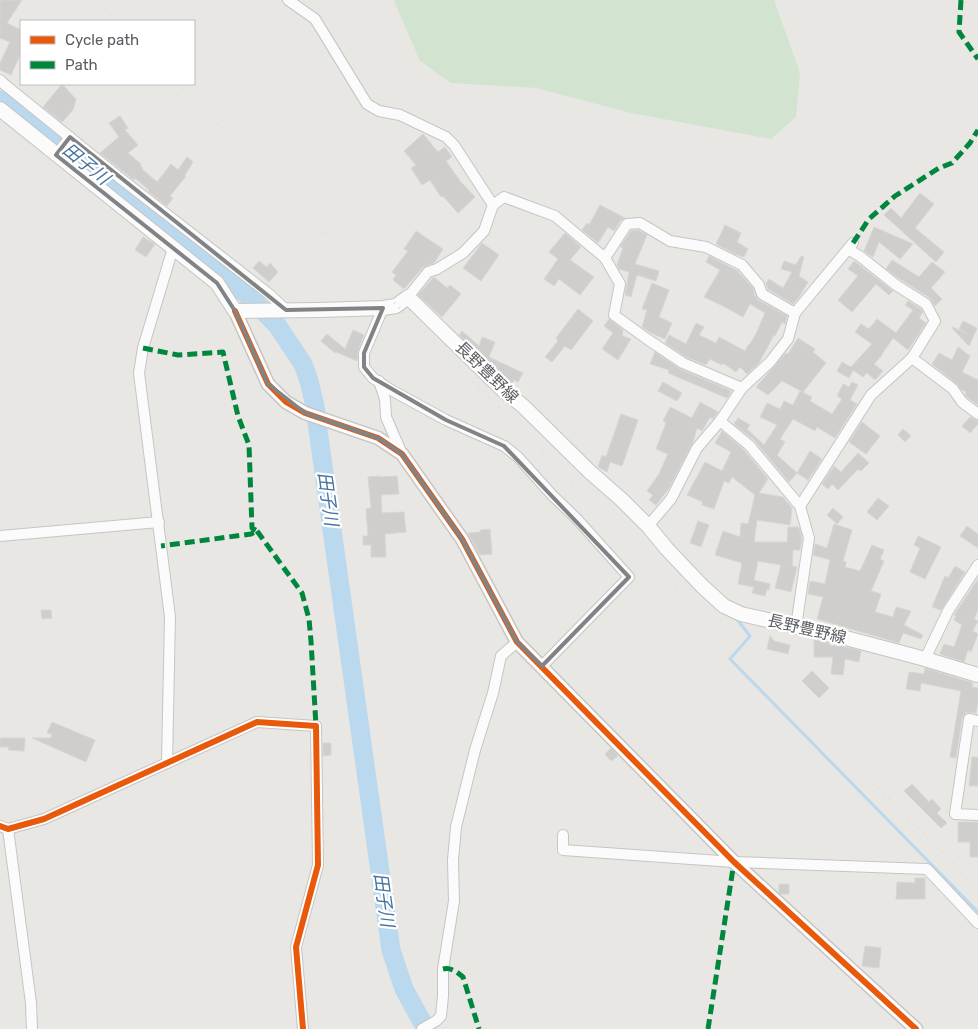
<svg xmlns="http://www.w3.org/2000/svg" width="978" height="1029" viewBox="0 0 978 1029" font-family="Rubik,'Noto Sans JP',sans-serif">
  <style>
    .green { fill: #d2e3d0 }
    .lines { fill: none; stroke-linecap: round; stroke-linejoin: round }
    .stream { stroke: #bad8ee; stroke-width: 3 }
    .river { stroke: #bad8ee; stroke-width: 19 }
    .building { fill: #cfcecc; stroke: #d7d6d2 }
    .minor-casing { stroke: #c5c5c5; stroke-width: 12 }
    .tertiary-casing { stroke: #c5c5c5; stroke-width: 15 }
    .secondary-casing { stroke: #c5c5c4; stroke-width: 16 }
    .minor { stroke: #fcfbfb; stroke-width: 10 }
    .tertiary { stroke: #fcfbfb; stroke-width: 12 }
    .secondary { stroke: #fcfbfb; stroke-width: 14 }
    .rail { stroke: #e0e0e0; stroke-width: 3; stroke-dasharray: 1 6; stroke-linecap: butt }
    .quiet { stroke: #00873e; stroke-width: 5; stroke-dasharray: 10 5; stroke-linecap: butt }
    .cycleway-casing { stroke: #fff; stroke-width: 9 }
    .cycleway { stroke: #e8590c; stroke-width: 6 }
    .marked { fill: none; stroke: #818385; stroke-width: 4; stroke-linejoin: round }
    .labels { text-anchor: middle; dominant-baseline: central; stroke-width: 4.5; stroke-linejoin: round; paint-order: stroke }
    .street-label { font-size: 16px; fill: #595c60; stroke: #fff }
    .water-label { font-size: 18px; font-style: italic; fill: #4974a2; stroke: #fff }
  </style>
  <rect width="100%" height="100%" fill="#e8e7e3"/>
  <polygon class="green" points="395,0 774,0 800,73 796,117 771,139 631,113 536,88 451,83 420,61 394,1"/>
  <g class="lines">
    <polyline class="stream" points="735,617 750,636 730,659 978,912"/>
    <polyline class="river" points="0,100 15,112 64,145 247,295 277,325 303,364 309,381 315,406 318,430 391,950 404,989 426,1029"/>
  </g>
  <g class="building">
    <polygon points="0,0 22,0 7,23 21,30 21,53 11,75 0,70 0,63 10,42 0,38"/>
    <polygon points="62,84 76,99 73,110 62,122 43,107"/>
    <polygon points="120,116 128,128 125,130 138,145 128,153 141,164 140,166 143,168 142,169 157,182 171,164 178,170 187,157 193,162 185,175 186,176 170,196 173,198 167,206 148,191 149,190 135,178 134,180 100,153 119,137 109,123"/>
    <polygon points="423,134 438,152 445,147 452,157 446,161 460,181 475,197 458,213 443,196 441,197 430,180 422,185 411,168 416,165 404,151"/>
    <polygon points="920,193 934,204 915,228 944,252 936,262 884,215 891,208 901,218"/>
    <polygon points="600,205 625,218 621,220 614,231 608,227 598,243 582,230 587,223 589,225"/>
    <polygon points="725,225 741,233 737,242 748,249 744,257 735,254 716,244"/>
    <polygon points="874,227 913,244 900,259 879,242 873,257 864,251"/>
    <polygon points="638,230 647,235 635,264 659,271 656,281 637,275 631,297 625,295 629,272 619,269 617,265 623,248 620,247 631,231"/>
    <polygon points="416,231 443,249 434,263 423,267 404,289 393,280 396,275 392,272 408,251 404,249"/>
    <polygon points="565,233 581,247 570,260 594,277 580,295 559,279 554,286 544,279 558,259 549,252"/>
    <polygon points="143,237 155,244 146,257 135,250"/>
    <polygon points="482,243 499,255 481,281 463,268"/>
    <polygon points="709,256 738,271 739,273 753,288 755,296 758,300 787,316 785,324 782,322 775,336 774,335 759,363 747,374 740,367 736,372 723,363 722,365 710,359 706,365 686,357 665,343 669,335 686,344 696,323 704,327 699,335 716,343 719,337 745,351 749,344 750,344 756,334 765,313 750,304 743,317 723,306 704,297 720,270 706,262"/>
    <polygon points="801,256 804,257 799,276 808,282 799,297 793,304 768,289 766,283 769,279 783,288 792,272 781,269 784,261 796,265"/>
    <polygon points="892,260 919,277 932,262 945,272 931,288 942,299 935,306 930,298 900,279 886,269"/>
    <polygon points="259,261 267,267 270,263 278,272 269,282 253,268"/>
    <polygon points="854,261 893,291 889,295 876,284 852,312 838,300 858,276 848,269"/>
    <polygon points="434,277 447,288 450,285 461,294 442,317 418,295"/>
    <polygon points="652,283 669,290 659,317 672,323 665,339 651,333 642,327 647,310 642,309"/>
    <polygon points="908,301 921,309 923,312 919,318 926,323 908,350 893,338 882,354 882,355 874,364 883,371 875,380 867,373 863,377 853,370 849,378 837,371 842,362 851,367 872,344 855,332 861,324 869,329 877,319 896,333 913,310 905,305"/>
    <polygon points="578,309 593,321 571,350 565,346 552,362 545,357 558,341 556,338"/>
    <polygon points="609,319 623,330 622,336 631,339 618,360 602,349 613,333 604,326"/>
    <polygon points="963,321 977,328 969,346 952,328 952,327 965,333 966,333 959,329"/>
    <polygon points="353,330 364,335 358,351 357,361 336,352 335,353 321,341 327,334 345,349"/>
    <polygon points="462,331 479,346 482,337 495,342 489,357 523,373 518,382 514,380 511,385 509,384 500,375 502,373 495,370 459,335"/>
    <polygon points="798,338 815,349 813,352 826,363 803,392 782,381 768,395 756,387 786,353 788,354"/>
    <polygon points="958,347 970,356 962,372 978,380 978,405 967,397 965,395 966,392 961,389 957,384 932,364 939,353 952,360"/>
    <polygon points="655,352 680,369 731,391 729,395 727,398 668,373 669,370 650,364"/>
    <polygon points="663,382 682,393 677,401 658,391"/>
    <polygon points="852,382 858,385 850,400 857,404 835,438 817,427 815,431 793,419 780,439 785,442 777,455 797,473 789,482 754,440 734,424 738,418 750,425 747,429 764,445 777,425 760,417 767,403 780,409 784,401 793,405 800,391 812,397 810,401 832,414 842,399 837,396 843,384 849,387"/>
    <polygon points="700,402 718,412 713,419 710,417 702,431 697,428 693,442 669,488 656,505 649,500 653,495 647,491 659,474 668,454 656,449 666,423 663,421 670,407 692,418"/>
    <polygon points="621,414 638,420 622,466 610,462 607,472 598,467 602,455 606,457"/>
    <polygon points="970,417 978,421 978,424 970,433 962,426"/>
    <polygon points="862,422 880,436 866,454 849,442"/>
    <polygon points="903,429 911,436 905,442 898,435"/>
    <polygon points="722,431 744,450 768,479 759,493 783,497 792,508 790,525 757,520 754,542 787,542 788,527 799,527 802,538 800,550 793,550 792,566 797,567 791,592 775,588 781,565 758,561 754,580 770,584 769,590 767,589 765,596 752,593 754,587 738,584 742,563 715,555 723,531 740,537 741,523 748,524 755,495 732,477 729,483 724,481 714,509 702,505 703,502 687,495 705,462 722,471 731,452 715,443"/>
    <polygon points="810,451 822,459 808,480 797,473"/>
    <polygon points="858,453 869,463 861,471 858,469 838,490 832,484 828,489 822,484 834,466 841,472"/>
    <polygon points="379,476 379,477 397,476 399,494 381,495 382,513 404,512 406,532 385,534 386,557 371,557 371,545 363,545 363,536 368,536 366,509 371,508 368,477"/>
    <polygon points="878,498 889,506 877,520 867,512"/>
    <polygon points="833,508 843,517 837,524 827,515"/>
    <polygon points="698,521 709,525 701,547 690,543"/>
    <polygon points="834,524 852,530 843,561 846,562 845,567 860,571 872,545 884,550 880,559 884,561 871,591 881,594 875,612 893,617 896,607 911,611 904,625 923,635 921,639 903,633 899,643 817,619 823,597 808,594 810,581 825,584 830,560 813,555 815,544 827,548"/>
    <polygon points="967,526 978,534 978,548 960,536"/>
    <polygon points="490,529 492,554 480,555 468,533 481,532 480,530"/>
    <polygon points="918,536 941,547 925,579 910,572 920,548 914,545"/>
    <polygon points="955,566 965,572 941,610 932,607 945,576 948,578"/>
    <polygon points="978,579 978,610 974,619 978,621 973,631 978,634 971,652 968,650 964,662 940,654 944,644 954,647 962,625 954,620 956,616 954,615"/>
    <polygon points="41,610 51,610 52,618 42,619"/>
    <polygon points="770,636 774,641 790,645 788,654 767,649"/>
    <polygon points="814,640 829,643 829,645 846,647 861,651 859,662 845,659 843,675 831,674 833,657 814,657"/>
    <polygon points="925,668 973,683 972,687 978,688 978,701 976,713 966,712 962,718 956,758 950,757 961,691 921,683 920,691 906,689 909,672 924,674"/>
    <polygon points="812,671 829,688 819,698 802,681"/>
    <polygon points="52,722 95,740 86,762 32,738 51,738 52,734 47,733"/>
    <polygon points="0,738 25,738 24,751 8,750 9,747 0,747"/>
    <polygon points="323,743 331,743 331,755 323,756"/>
    <polygon points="611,748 618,756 611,761 605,754"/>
    <polygon points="972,757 978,757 978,786 969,786"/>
    <polygon points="912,784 929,802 932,799 941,809 937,813 947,823 941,828 904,791"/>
    <polygon points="958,822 978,822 978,857 970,857 970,842 958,842"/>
    <polygon points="915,878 925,878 925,899 896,899 897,882 915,883"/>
    <polygon points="779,884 789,884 789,894 781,894 779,893"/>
    <polygon points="865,946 881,948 879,968 862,966"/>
  </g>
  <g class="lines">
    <defs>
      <g id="minor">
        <polyline points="288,0 315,19 367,104 379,111 400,115 446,137 454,145 493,205 484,231 463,253 437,269 428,272 408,297"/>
        <polyline points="0,80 4,84 120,178 269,294 286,310"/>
        <polyline points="56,155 70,137"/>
        <polyline points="493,205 504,197 555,216 605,258 620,284 614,315 647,339 683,363 742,388"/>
        <polyline points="848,249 861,257 896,285 926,304 935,321 912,358 953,389 962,402 978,414"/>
        <polyline points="605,258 627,224 640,223 670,241 706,247 742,265 759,285 762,294 795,313"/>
        <polyline points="383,308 364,353 364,367 373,378 391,390 446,420 504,446 518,457 552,495 576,518 629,577 542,666"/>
        <polyline points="379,381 385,399 386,417 402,454"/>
        <polyline points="720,421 749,445 800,506"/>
        <polyline points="648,526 671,499 697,448 720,421 742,388 770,362 788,339 795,313 853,243"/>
        <polyline points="0,536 159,522"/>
        <polyline points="796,627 809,538 800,506 871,395 912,358"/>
        <polyline points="925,659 948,611 978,565"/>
        <polyline points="978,721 969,719 955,814 978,815"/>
        <polyline points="167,763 170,617 139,373 143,348 173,248"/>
        <polyline points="0,826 8,829 44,819 257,722 316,726 318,865 296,947 303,1029"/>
        <polyline points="8,829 31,1003 32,1029"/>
        <polyline points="563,835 563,850 734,862 927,869 978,923"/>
        <polyline points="422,1029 436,1021 441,1016 443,996 443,969 454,901 453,860 456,827 475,750 493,693 501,656 517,642"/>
      </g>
      <polyline id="tertiary" points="235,311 268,384 286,402 305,413 378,438 402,454 462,539 517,642 734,862 916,1029"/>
      <polyline id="secondary" points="0,109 217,283 235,311 320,310 383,308 396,306 408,297 504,391 523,406 590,472 622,500 648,526 667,549 702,586 724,606 741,614 842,637 925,659 978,675"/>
    </defs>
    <use href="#minor" class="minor-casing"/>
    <use href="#tertiary" class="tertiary-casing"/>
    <use href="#secondary" class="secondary-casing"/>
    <use href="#minor" class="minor"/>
    <use href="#tertiary" class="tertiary"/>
    <use href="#secondary" class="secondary"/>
    <g class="rail">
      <polyline points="94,0 115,21"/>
      <path d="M177 84C443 353 712 619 978 888"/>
    </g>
    <g class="quiet">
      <polyline points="961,0 959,32 978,59"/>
      <polyline points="853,243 869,219 895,196 939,168 952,163 970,143 978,130"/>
      <polyline points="143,348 178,355 223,352 238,416 249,445 252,528 257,531 251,534 161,546"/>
      <polyline points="257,531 302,593 309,619 311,641 316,726"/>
      <path d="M443 969C451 967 457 972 463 977L479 1029"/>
      <polyline points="708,1029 734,862"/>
    </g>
    <defs>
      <g id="cycleway">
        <polyline points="235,311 268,384 286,402 305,413 378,438 402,454 462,539 517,642 734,862 916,1029"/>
        <polyline points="0,826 8,829 44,819 257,722 316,726 318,865 296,947 303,1029"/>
      </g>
    </defs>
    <use href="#cycleway" class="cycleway-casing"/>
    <use href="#cycleway" class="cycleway"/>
  </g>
  <path class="marked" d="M70 137 286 310 383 308 364 353V367L373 378 446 420 504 446 629 577 542 666 517 642 462 539 402 454 378 438 305 413 268 384 235 311 217 283 56 155Z"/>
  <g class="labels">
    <g class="street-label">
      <text transform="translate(487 372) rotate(44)">長野豊野線</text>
      <text transform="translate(807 629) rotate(13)">長野豊野線</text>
    </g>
    <g class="water-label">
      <text transform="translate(86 164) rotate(39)">田子川</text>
      <text transform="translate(328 499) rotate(82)">田子川</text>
      <text transform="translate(384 900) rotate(82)">田子川</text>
    </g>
  </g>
  <rect x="20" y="20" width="175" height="65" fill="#ffffff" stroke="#bdbebf"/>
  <rect x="30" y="36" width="25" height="8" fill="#e8590c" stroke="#bdbebf"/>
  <text x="65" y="45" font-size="15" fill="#595c60">Cycle path</text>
  <rect x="30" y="61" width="25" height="8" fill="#00873e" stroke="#bdbebf"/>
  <text x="65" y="70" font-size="15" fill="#595c60">Path</text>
</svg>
